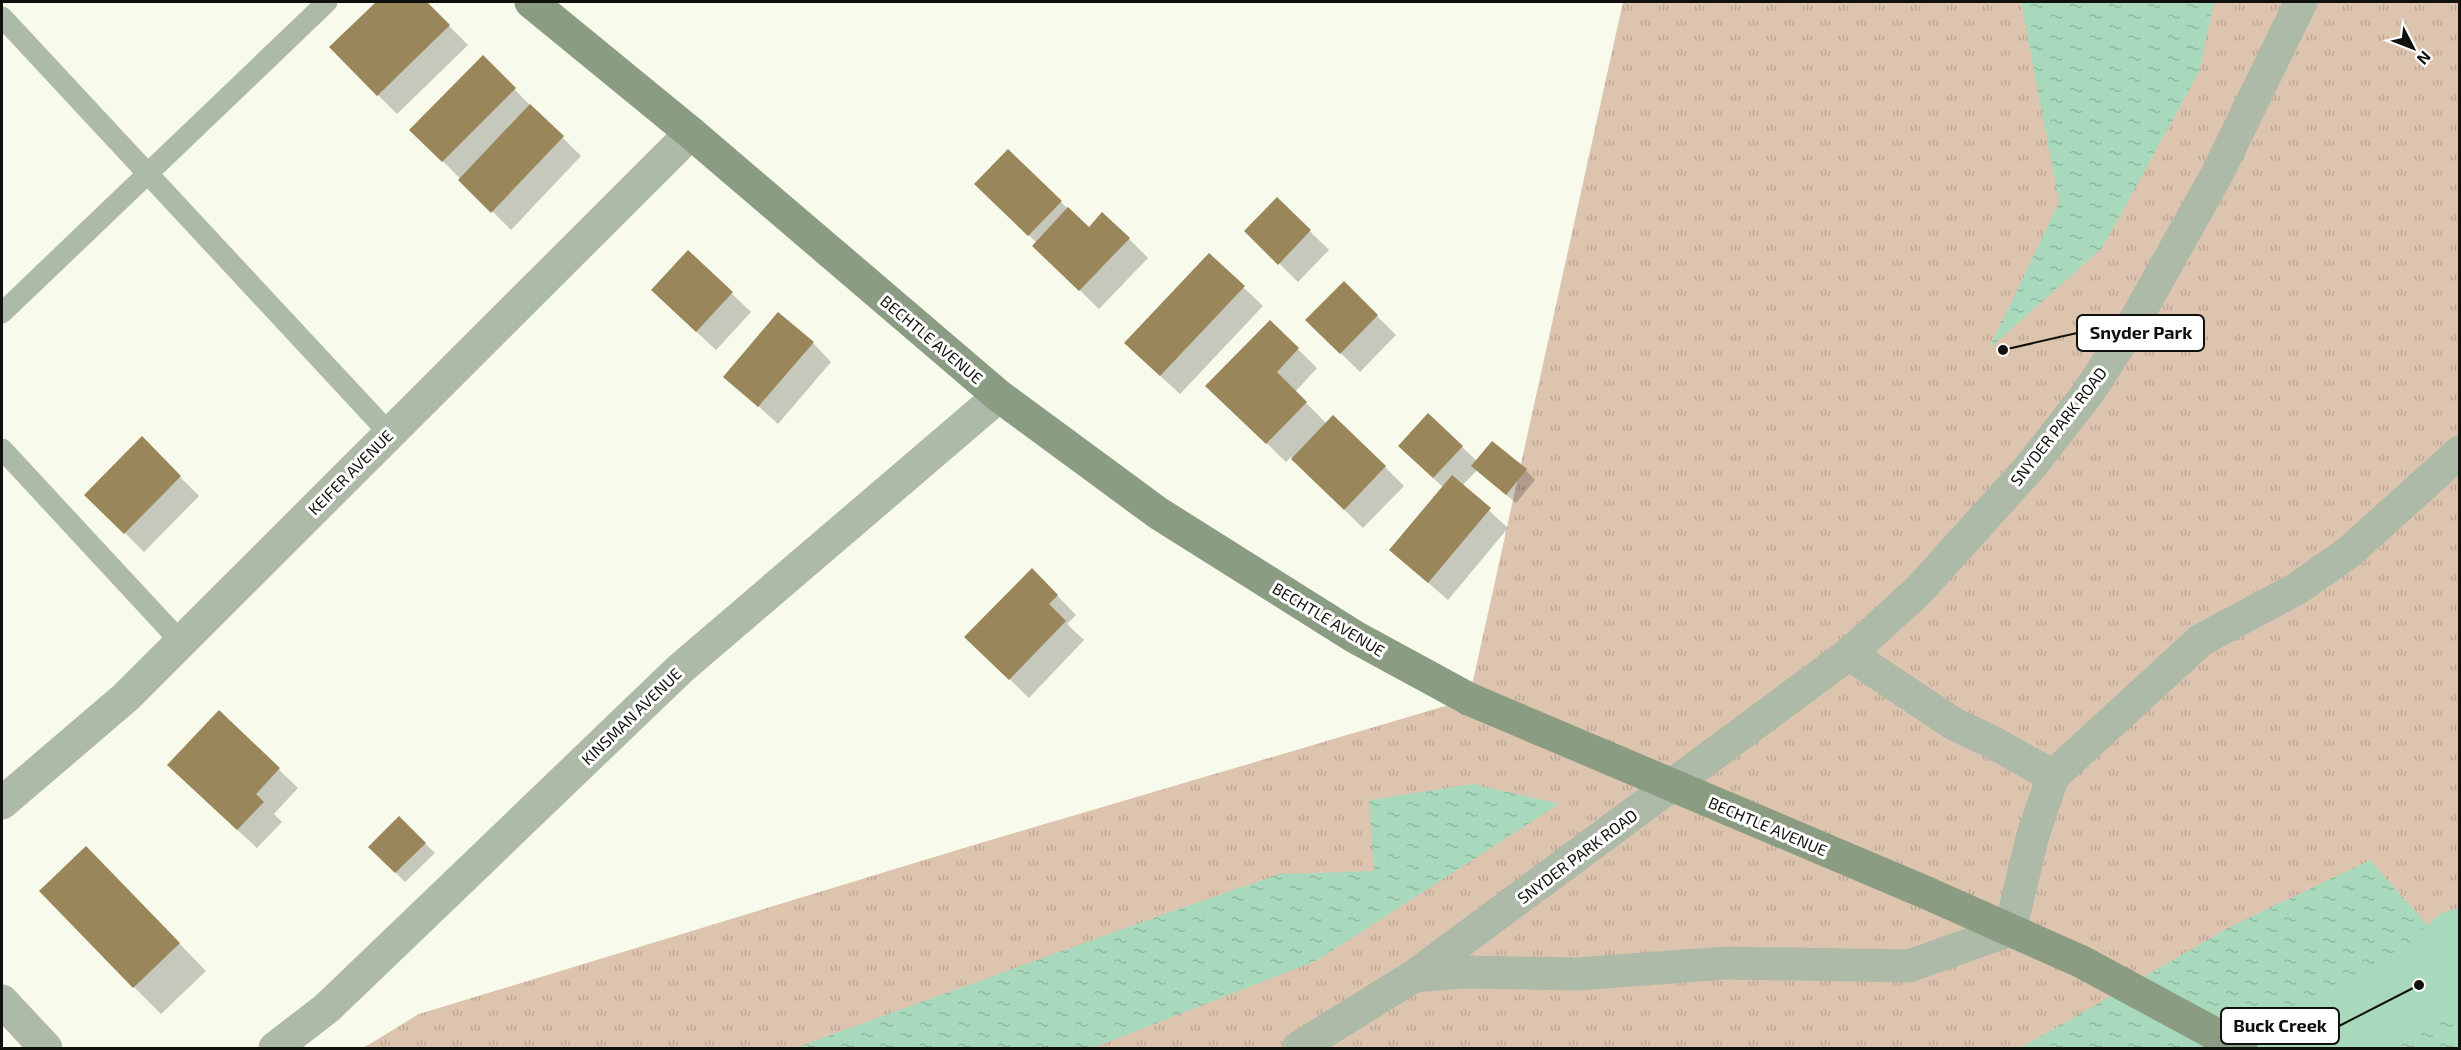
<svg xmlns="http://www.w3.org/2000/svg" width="2461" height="1050" viewBox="0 0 2461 1050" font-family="'Exo 2',sans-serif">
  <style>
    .park { fill: url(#park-tufts) }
    .water { fill: url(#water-ripples) }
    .shadow { fill: #0003 }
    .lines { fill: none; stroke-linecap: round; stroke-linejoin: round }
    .river { stroke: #a8d9bd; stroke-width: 75 }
    .building { fill: #99865b }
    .service { stroke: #aebaa8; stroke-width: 21 }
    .minor { stroke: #aebaa8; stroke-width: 33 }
    .secondary { stroke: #8a9c81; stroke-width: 33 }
    .secondary-bridge { stroke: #8a9c81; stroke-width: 33 }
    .labels { text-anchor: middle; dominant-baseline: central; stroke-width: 6; stroke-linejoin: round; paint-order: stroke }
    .street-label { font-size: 16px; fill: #10110c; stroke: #fff }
    .leader { fill: none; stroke: #10110c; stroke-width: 2 }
    .callout-dot { fill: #10110c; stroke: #fff; stroke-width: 2 }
    .callout { fill: #fff; stroke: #10110c; stroke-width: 2 }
    .callout-label { font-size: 18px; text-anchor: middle; font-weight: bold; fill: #10110c }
  </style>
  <defs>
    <pattern id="park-tufts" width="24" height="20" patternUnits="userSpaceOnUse" patternTransform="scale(1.5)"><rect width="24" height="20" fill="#ddc4af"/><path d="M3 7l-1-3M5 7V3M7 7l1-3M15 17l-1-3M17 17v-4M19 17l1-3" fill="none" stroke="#bda795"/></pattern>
    <pattern id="water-ripples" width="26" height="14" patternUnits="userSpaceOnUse" patternTransform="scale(1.5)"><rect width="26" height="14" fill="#a8d9bd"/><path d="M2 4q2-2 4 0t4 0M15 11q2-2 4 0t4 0" fill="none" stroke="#90b9a1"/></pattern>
  </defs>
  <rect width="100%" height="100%" fill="#f8faec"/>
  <polygon class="park" points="1623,2 2459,2 2460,1029 2439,1048 363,1048 419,1014 977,844 1469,699"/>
  <g class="water">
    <polygon points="2021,2 2214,2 2199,72 2102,248 1989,349 2059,202"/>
    <polygon points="1473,784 1559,804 1318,960 1093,1048 795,1048 1167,913 1280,874 1374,871 1369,800"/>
    <polygon points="2370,860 2459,961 2459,1048 2021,1048 2230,927"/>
  </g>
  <g class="shadow">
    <polygon points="378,2 425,2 468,45 397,114 331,48"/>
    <polygon points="483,58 581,156 511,230 412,130"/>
    <polygon points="1008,151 1089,229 1129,239 1148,258 1099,309 1053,264 1037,243 995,203"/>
    <polygon points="1277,199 1329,250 1298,282 1246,231"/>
    <polygon points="688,252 751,312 716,350 672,309"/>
    <polygon points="1209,255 1263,306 1180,394 1145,362"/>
    <polygon points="1344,283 1396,335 1360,372 1307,320"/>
    <polygon points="1270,322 1317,368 1295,392 1327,424 1385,467 1404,486 1363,528 1291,457 1286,462 1208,386"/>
    <polygon points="813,343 831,362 778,424 725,376"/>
    <polygon points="1429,416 1477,461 1526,470 1535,480 1516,503 1477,470 1462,486 1508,528 1448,600 1391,550 1443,487 1419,465"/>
    <polygon points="142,439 199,496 144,552 87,495"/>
    <polygon points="1032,570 1076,615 1067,624 1084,640 1029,698 966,637"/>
    <polygon points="219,712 298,788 274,814 282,822 257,848 188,784"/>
    <polygon points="399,818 435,853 405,882 370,847"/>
    <polygon points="113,875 206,971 161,1014 134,987"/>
  </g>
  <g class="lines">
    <polyline class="river" points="2292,1048 2419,985 2460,946"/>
  </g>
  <g class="building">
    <polygon points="376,2 427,2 450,25 377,96 329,47"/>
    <polygon points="483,55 516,88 442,162 409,130"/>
    <polygon points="530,104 564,136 491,213 458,180"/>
    <polygon points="1008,149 1062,201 1028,236 974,184"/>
    <polygon points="1277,197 1311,230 1278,265 1244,231"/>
    <polygon points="1068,207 1089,227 1102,212 1130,238 1079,291 1032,246"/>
    <polygon points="688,250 733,292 696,332 651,290"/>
    <polygon points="1209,253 1245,286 1160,376 1124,343"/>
    <polygon points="1344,281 1378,315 1340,354 1305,320"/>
    <polygon points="778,312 814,342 758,407 723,377"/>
    <polygon points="1270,320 1299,348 1277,372 1307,402 1266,444 1205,386"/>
    <polygon points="1428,413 1463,446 1433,478 1398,446"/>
    <polygon points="1333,415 1386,466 1344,510 1291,459"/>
    <polygon points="142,436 181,476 124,534 84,495"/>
    <polygon points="1492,441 1527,469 1506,495 1471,466"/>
    <polygon points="1452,475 1491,508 1428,583 1389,550"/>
    <polygon points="1032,568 1058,595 1049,604 1066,621 1009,680 964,637"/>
    <polygon points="219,710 280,768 256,794 264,802 237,830 167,765"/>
    <polygon points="399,816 426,843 395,873 368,847"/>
    <polygon points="86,846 180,943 133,988 39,891"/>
  </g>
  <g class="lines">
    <g class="service">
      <polyline points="2,17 389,433"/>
      <polyline points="2,313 327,2"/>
      <polyline points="2,449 181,642"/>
    </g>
    <g class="minor">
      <polyline points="1849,654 1954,724 1992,742 2053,776 2201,640 2298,588 2349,552 2460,452"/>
      <polyline points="2,803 126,697 691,133"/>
      <polyline points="1414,976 1463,972 1578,974 1726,963 1909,966 2010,930 2033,835 2053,776"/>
      <polyline points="2,1001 46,1048"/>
      <polyline points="275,1048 327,1008 680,669 999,396"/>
      <polyline points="1298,1048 1414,976 1849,654 1918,591 2030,467 2088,393 2136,319 2217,174 2301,2"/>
    </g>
    <g class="secondary">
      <polyline points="531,2 691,133 999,396 1158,513 1355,637 1469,699"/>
      <polyline points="1927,893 2082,962 2241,1048"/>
    </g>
    <polyline class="secondary-bridge" points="1469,699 1927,893"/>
  </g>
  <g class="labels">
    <g class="street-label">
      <text transform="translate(932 339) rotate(40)">BECHTLE AVENUE</text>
      <text transform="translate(2058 426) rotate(-52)">SNYDER PARK ROAD</text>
      <text transform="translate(350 472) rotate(-45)">KEIFER AVENUE</text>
      <text transform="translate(1329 619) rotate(31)">BECHTLE AVENUE</text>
      <text transform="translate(631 716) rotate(-44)">KINSMAN AVENUE</text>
      <text transform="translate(1768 826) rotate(23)">BECHTLE AVENUE</text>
      <text transform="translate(1577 856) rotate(-37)">SNYDER PARK ROAD</text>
    </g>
  </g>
  <path class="leader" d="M2003 350L2077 333M2419 985L2339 1026"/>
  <g class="callout-dot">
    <circle cx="2003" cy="350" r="6"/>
    <circle cx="2419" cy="985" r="6"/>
  </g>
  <g class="callout">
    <rect x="2077" y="315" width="127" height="36" rx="6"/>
    <rect x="2221" y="1008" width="118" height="36" rx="6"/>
  </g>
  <g class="callout-label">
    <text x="2141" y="339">Snyder Park</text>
    <text x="2280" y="1032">Buck Creek</text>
  </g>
  <rect width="2461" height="1050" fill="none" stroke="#10110c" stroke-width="6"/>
  <g transform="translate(2413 48) rotate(132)" stroke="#ffffff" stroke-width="4.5" paint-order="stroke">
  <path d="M0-4.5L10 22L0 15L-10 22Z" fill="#10110c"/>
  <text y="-9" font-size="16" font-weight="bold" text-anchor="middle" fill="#10110c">N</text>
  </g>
</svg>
